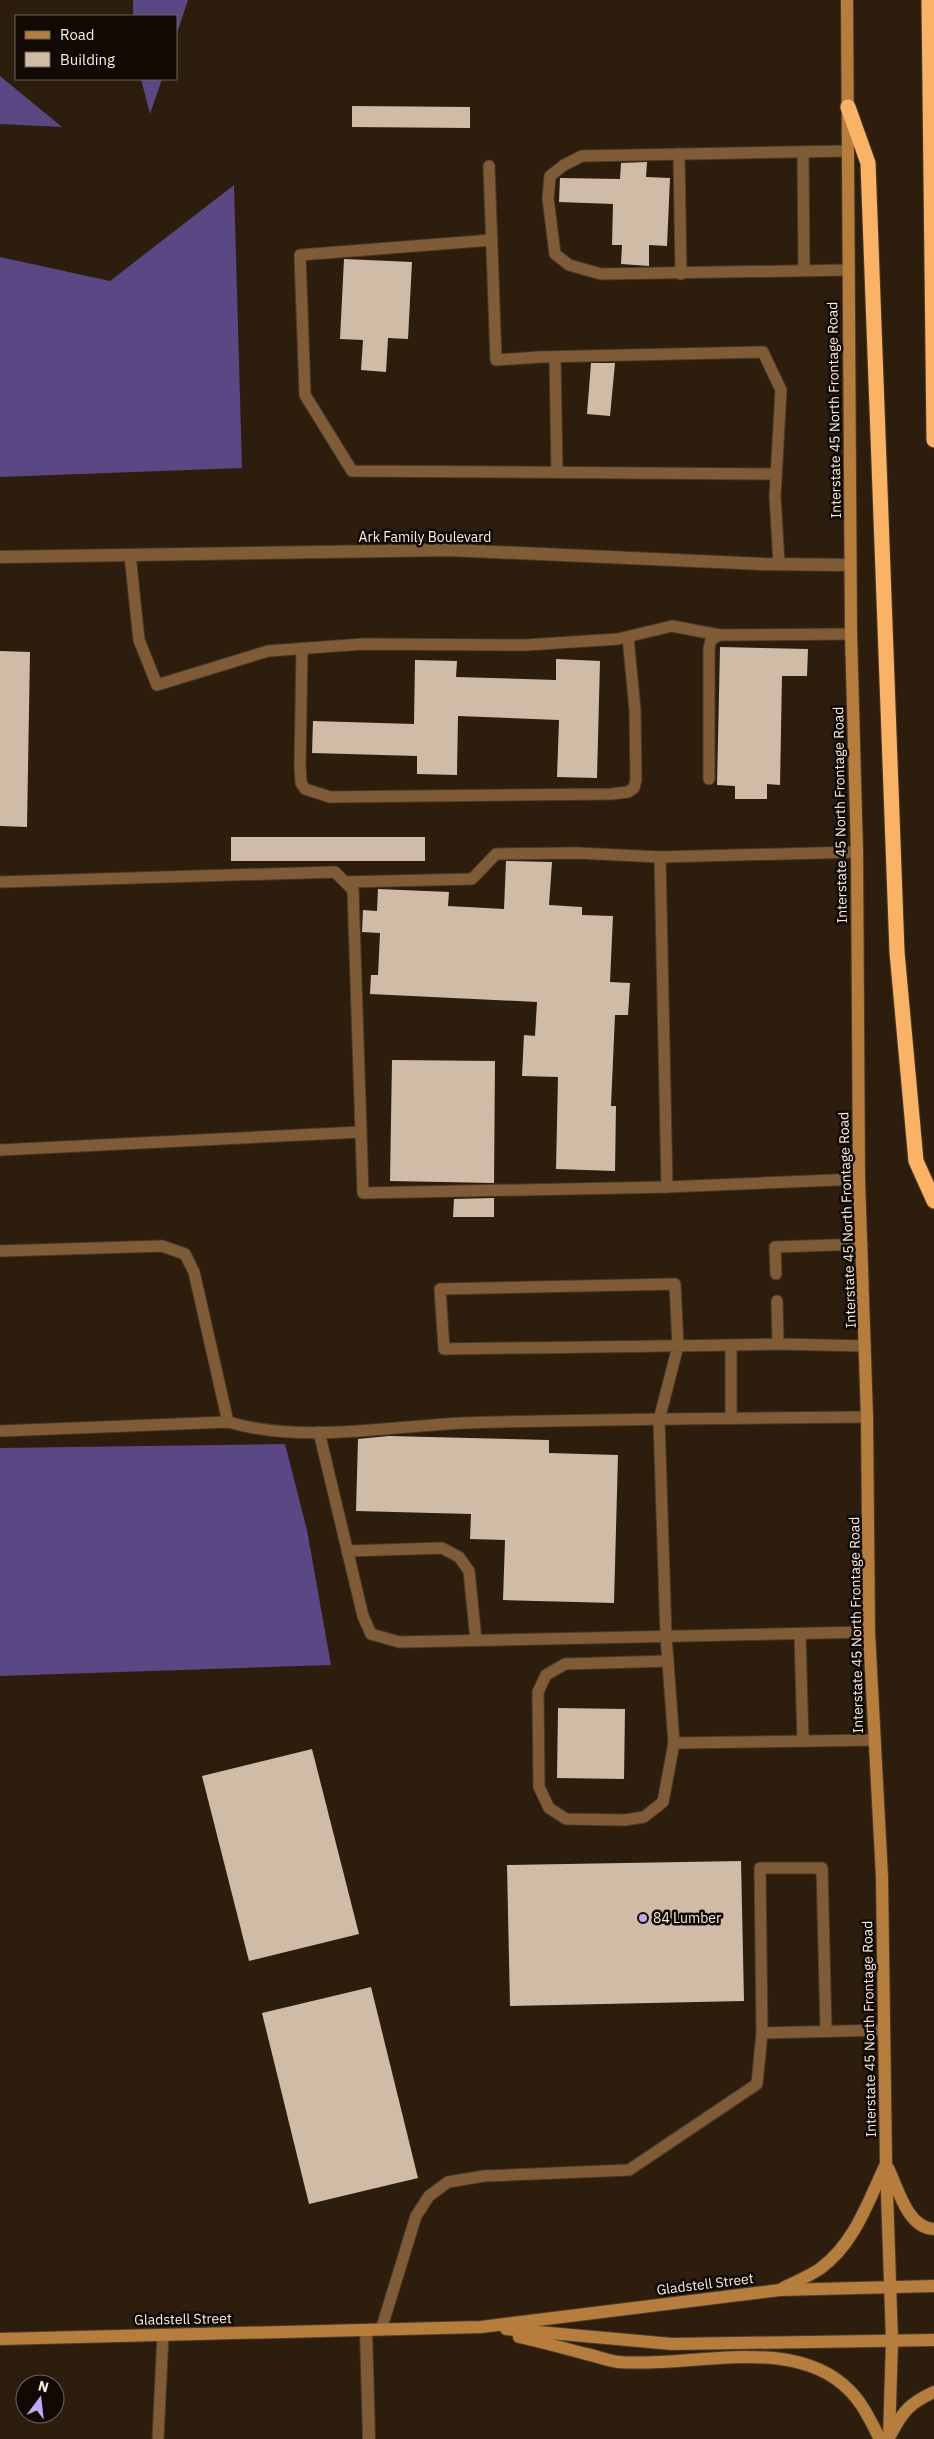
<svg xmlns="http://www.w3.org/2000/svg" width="934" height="2439" viewBox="0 0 934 2439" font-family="'IBM Plex Sans',sans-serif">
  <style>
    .forest { fill: #5a4783 }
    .building { fill: #d0bba6 }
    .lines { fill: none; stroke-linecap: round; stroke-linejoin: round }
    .lane-casing { stroke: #493a2a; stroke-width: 13 }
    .street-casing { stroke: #493a2a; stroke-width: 14 }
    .secondary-casing { stroke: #493a2a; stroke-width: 14 }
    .highway-casing { stroke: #493a2a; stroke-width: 17 }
    .lane { stroke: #805c36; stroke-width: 11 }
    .street { stroke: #805c36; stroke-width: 12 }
    .secondary { stroke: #b67d3d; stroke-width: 12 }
    .highway { stroke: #fab365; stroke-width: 15 }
    .poi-dot { fill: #bfa9f4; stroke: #100904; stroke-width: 2 }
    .labels { text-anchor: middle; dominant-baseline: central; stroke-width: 5; stroke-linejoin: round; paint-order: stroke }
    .street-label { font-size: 14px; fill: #f8ede3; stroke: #100904 }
    .poi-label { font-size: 14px; fill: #f8ede3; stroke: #100904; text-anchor: start }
  </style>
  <rect width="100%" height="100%" fill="#2d1d0c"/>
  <g class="forest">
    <polygon points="133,0 188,0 176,36 176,16 133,16"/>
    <polygon points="0,76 62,127 0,124"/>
    <polygon points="141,79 162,79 150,114"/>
    <polygon points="234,185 242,468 0,477 0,257 110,281"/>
    <polygon points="285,1444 307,1530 331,1665 0,1676 0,1448"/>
  </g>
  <g class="building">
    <polygon points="352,106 470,107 470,128 352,127"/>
    <polygon points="647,162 646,177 670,178 667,246 649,245 649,266 621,264 622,245 612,245 613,204 559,202 560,178 620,179 621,163"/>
    <polygon points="344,259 412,262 408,339 388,338 386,372 361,370 363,340 340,339"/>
    <polygon points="591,363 615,363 610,416 587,414"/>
    <polygon points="720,647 808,649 807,676 782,676 780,785 767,784 767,799 735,799 735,786 717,785"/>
    <polygon points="0,651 30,652 27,827 0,826"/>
    <polygon points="556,659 600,661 597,778 557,777 559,720 458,716 457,775 417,774 417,756 312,753 313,721 414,724 415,660 457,661 456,677 556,680"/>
    <rect x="231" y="837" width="194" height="24"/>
    <polygon points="506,861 552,862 549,905 582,907 582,915 613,916 610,982 630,983 628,1015 615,1015 611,1106 616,1106 615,1171 556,1169 558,1077 522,1076 524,1035 535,1036 537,1002 370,994 371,975 378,975 380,933 362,932 363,910 377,911 378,889 449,892 448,906 504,909"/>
    <polygon points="392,1060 495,1061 494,1183 390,1181"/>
    <polygon points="494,1198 494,1217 453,1217 454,1199"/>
    <polygon points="389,1436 549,1440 549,1453 618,1455 614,1603 503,1600 505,1540 470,1539 471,1514 356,1511 358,1439"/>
    <polygon points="558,1708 625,1709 624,1779 557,1778"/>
    <polygon points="312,1749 359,1934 249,1961 202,1776"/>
    <polygon points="741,1861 744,2001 510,2006 507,1865"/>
    <polygon points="371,1987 418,2178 309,2204 262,2013"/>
  </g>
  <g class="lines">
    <defs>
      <g id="lane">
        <polyline points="846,151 582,156 564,165 550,176 548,198 555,254 569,265 601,274 847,270"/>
        <polyline points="803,152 804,269"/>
        <polyline points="679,154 681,274"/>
        <polyline points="489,166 496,360 540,357 763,352 781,390 775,496 779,563"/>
        <polyline points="492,240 300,255 305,395 352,471 776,474"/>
        <polyline points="555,357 557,472"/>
        <polyline points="130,555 139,640 157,685 268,651 364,644 526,645 618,639 672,626 719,635"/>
        <polyline points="302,648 300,766 301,783 305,789 330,797 611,794 628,792 634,788 636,780 635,710 628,637"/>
        <polyline points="709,779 709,648 711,640 719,635 851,634"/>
        <polyline points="857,852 660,857 667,1187 859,1179"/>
        <polyline points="0,882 335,872 353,890 363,1193 667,1187"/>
        <polyline points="346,882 472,879 496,854 577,853 660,857"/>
        <polyline points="0,1150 361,1132"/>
        <polyline points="0,1251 162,1246 185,1254 194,1272 228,1422"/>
        <polyline points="776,1274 775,1247 862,1244"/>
        <polyline points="777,1301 778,1344 865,1346"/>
        <path d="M778 1344C666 1347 555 1347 444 1349L440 1289 675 1284 678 1346 659 1420 666 1636 674 1743 874 1740"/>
        <polyline points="731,1345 731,1418"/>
        <path d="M0 1431 228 1422C304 1444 388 1426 465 1423 599 1419 733 1418 867 1417"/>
        <polyline points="319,1432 363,1616 371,1634 399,1642 869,1632"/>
        <polyline points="347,1551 442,1548 459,1557 469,1571 476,1640"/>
        <polyline points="800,1634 803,1741"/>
        <polyline points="668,1661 565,1664 546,1675 538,1692 539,1787 549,1808 566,1819 625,1820 644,1817 663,1802 674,1743"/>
        <polyline points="826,2031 822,1868 760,1868 762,2033 884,2030"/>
        <polyline points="381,2330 416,2216 429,2196 448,2182 484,2176 629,2170 757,2084 762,2033"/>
        <polyline points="158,2439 163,2335"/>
      </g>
      <g id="street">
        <polyline points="0,557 450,550 763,564 850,565"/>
        <polyline points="366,2330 369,2439"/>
      </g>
      <g id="secondary">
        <polyline points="847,0 851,634 857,852 859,1179 867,1417 869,1632 882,1877 886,2163 892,2341 889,2439"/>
        <path d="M888 2168C898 2188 907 2228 934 2229"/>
        <path d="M783 2288C795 2282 810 2276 821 2268 854 2244 868 2202 885 2166"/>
        <polyline points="506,2329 672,2344 934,2340"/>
        <path d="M519 2337C542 2342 564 2348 586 2354 597 2356 608 2361 619 2362 691 2368 794 2333 850 2391 863 2404 871 2422 880 2439"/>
        <polyline points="0,2339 481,2327 780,2290 934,2286"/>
        <path d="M891 2434C903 2411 910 2403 934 2392"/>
      </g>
      <g id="highway">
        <polyline points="929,0 934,440"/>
        <polyline points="848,107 868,163 897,952 916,1161 934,1201"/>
      </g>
    </defs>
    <use href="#lane" class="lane-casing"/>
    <use href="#street" class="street-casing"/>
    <use href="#secondary" class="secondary-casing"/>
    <use href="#highway" class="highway-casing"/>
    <use href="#lane" class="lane"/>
    <use href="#street" class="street"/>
    <use href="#secondary" class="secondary"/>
    <use href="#highway" class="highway"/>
  </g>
  <circle class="poi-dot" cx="643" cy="1918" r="5"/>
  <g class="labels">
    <g class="street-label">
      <text transform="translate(834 410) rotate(-91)">Interstate 45 North Frontage Road</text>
      <text x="425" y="537">Ark Family Boulevard</text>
      <text transform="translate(840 815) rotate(-91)">Interstate 45 North Frontage Road</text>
      <text transform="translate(847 1220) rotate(-92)">Interstate 45 North Frontage Road</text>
      <text transform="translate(856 1625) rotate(-91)">Interstate 45 North Frontage Road</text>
      <text transform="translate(869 2029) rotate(-91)">Interstate 45 North Frontage Road</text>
      <text transform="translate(705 2284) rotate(-7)">Gladstell Street</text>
      <text transform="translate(183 2319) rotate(-1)">Gladstell Street</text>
    </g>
    <g class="poi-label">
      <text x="653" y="1918">84 Lumber</text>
    </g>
  </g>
  <rect x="15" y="15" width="162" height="65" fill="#100904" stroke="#6d645d"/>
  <rect x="25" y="31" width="25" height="8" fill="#b67d3d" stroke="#6d645d"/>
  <text x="60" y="40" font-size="15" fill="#f8ede3">Road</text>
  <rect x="25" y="52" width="25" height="15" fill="#d0bba6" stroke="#6d645d"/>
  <text x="60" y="65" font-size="15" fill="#f8ede3">Building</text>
  <g transform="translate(40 2399) rotate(15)"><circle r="24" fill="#100904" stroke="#6d645d"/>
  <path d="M0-4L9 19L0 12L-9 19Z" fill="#bfa9f4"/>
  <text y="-8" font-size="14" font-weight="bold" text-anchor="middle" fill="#f8ede3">N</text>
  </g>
</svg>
